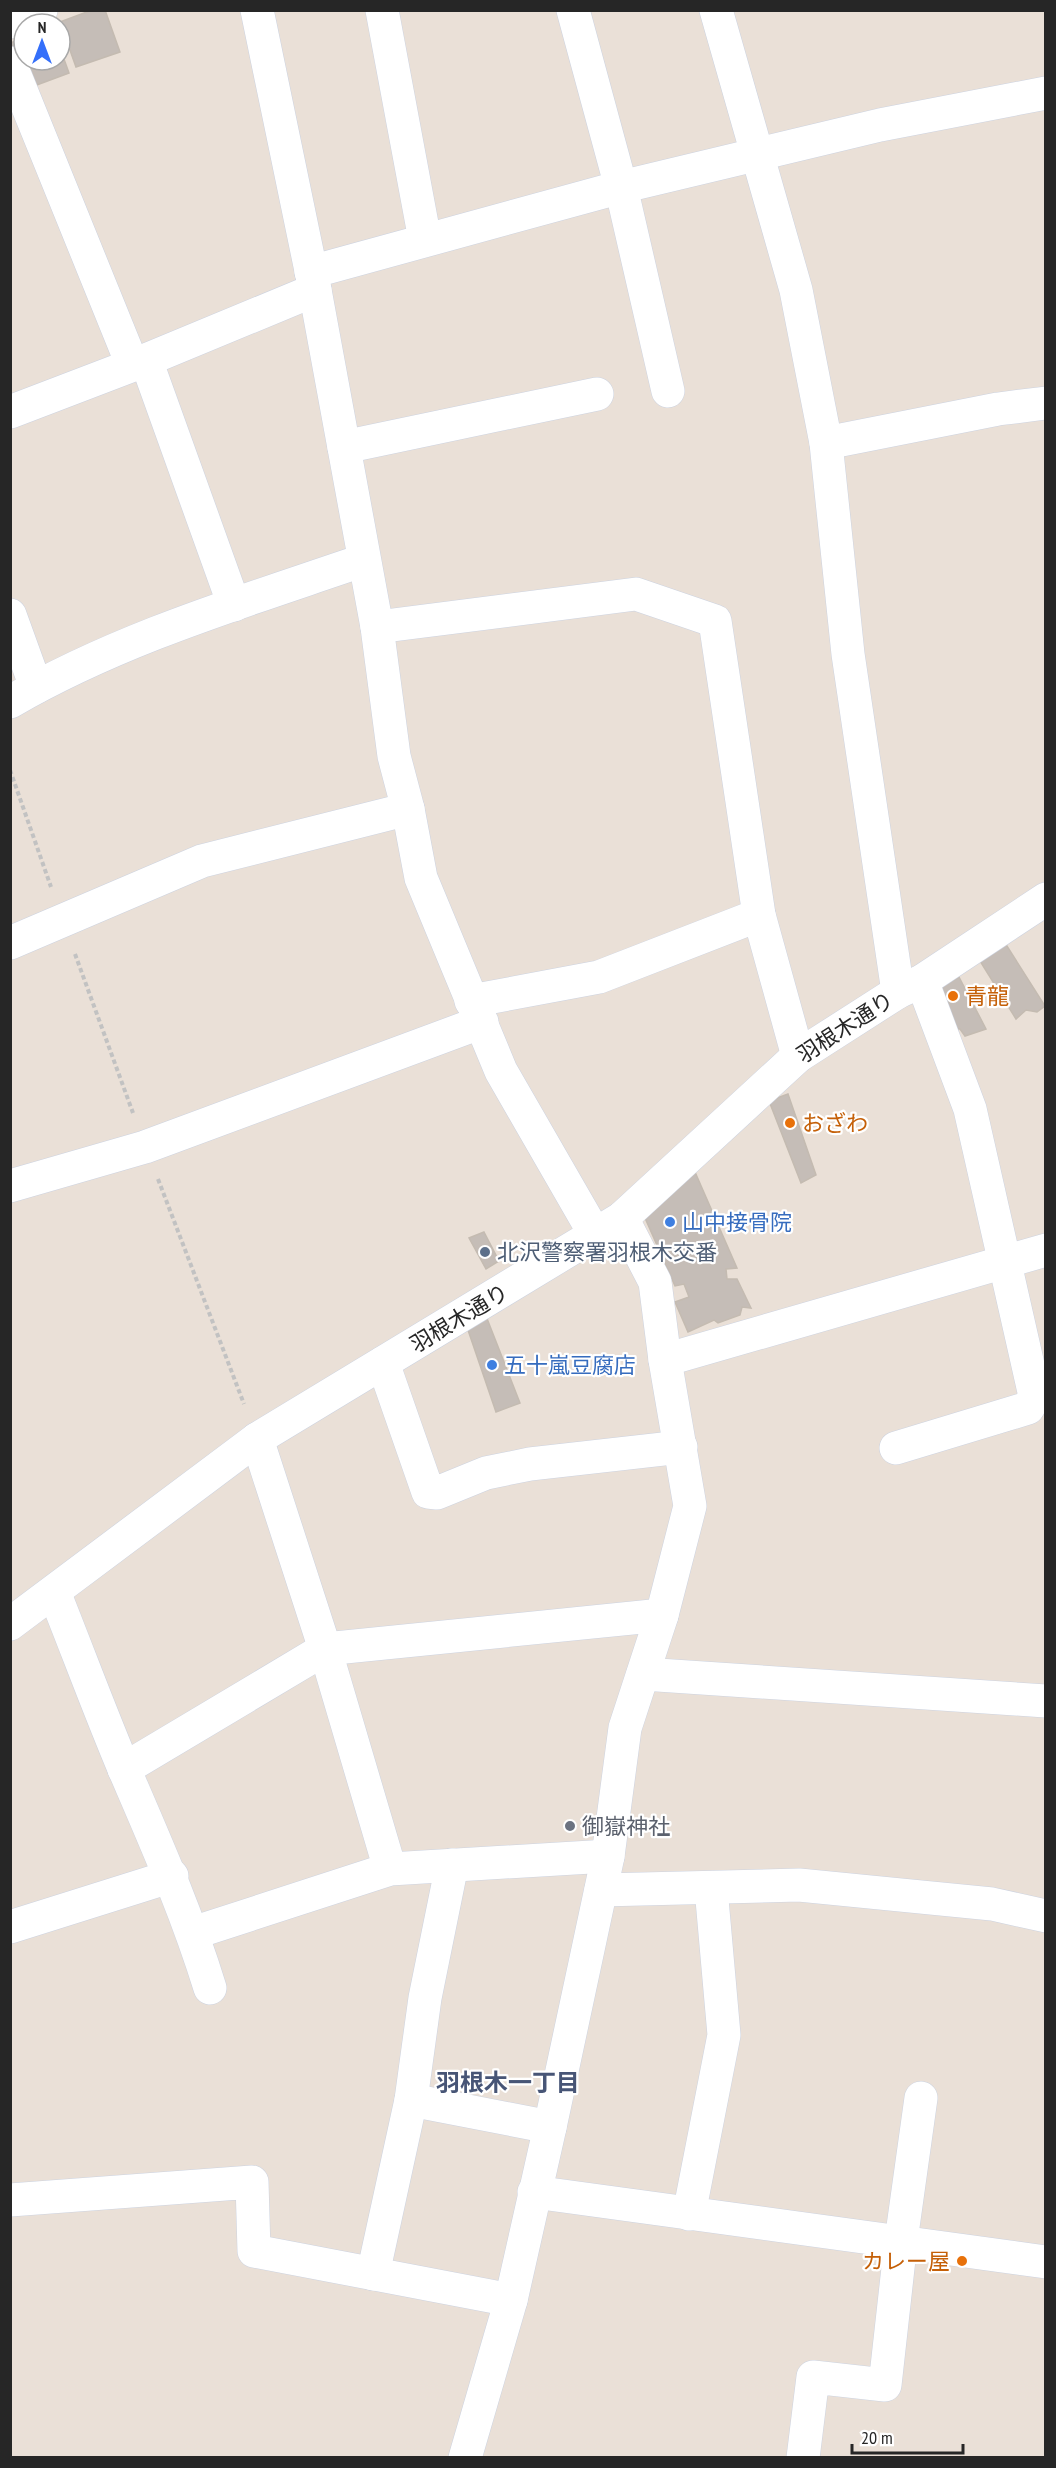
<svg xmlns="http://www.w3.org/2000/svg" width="1056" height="2468" viewBox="0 0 1056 2468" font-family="'PT Sans Narrow','Noto Sans JP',sans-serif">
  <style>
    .building { fill: #c5bdb7; stroke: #c4bbb1; stroke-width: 1.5 }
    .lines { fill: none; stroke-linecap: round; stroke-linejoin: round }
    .minor-casing { stroke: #cdd3e0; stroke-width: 34 }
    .path { stroke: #c2c2c2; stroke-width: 4; stroke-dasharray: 4.5 3; stroke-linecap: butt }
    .minor { stroke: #fff; stroke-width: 33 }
    .food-dot { fill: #e8710a; stroke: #fff; stroke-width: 2 }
    .shop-dot { fill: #3f7fe0; stroke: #fff; stroke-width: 2 }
    .service-dot { fill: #5c6f8a; stroke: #fff; stroke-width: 2 }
    .worship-dot { fill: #6b7280; stroke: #fff; stroke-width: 2 }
    .labels { text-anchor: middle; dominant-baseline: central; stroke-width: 4.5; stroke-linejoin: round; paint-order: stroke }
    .food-label { font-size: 22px; fill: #c56008; stroke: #fff; text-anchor: start }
    .street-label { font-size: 22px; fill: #262626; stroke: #fff }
    .shop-label { font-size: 22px; fill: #366cbe; stroke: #fff; text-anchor: start }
    .service-label { font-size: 22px; fill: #4e5e75; stroke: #fff; text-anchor: start }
    .worship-label { font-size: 22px; fill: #5b616d; stroke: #fff; text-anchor: start }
    .neighbourhood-label { font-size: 24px; font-weight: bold; fill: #475576; stroke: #fff }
  </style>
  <rect width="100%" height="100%" fill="#eae0d7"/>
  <g class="building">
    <polygon points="92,10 105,10 120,52 76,67 60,22"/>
    <polygon points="24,38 24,60 60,60 60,48 69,73 26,89 10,47 10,43"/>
    <polygon points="1005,943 1045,1006 1037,1012 1026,1010 1016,1019 980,961"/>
    <polygon points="959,977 986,1029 965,1036 960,1029 953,1029 940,987"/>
    <polygon points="788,1094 816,1175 801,1183 769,1101"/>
    <polygon points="695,1172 737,1268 726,1269 727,1279 737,1279 751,1308 742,1307 740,1315 718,1323 714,1320 688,1332 675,1302 689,1297 684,1284 675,1286 645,1218"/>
    <polygon points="484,1232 499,1261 486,1269 469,1238"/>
    <polygon points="486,1316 520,1403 496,1412 467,1327"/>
  </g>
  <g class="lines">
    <defs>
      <g id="minor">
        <polyline points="257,10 315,290 377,627 394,756 408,809 421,878 501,1071 596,1236"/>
        <polyline points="382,10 425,240"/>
        <polyline points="573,10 621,187 668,391"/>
        <polyline points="716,10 796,290 826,443 848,654 898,992"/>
        <polyline points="10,22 41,10"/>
        <polyline points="10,63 132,364"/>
        <polyline points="311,272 621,187 880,125 1046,93"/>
        <polyline points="146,360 234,605"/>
        <polyline points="10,412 146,360 315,290"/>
        <polyline points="826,443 998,409 1046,403"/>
        <polyline points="344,447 597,394"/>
        <polyline points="10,615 36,687"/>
        <polyline points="377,627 636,594 715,621 759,915 798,1056"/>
        <path d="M10 702C120 638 245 601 364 560"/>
        <polyline points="10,943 202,861 408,809"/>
        <polyline points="471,1001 599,977 759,915"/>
        <polyline points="10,1186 145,1147 482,1022"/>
        <polyline points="665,1360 1046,1250"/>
        <polyline points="383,1363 428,1492 437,1493 486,1473 530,1464 681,1447"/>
        <polyline points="257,1439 325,1649 390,1869"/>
        <polyline points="896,1448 1028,1408 1035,1396 970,1109 922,981"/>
        <path d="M54 1592C78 1652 100 1712 125 1771 156 1843 187 1913 210 1988"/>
        <polyline points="10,1624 257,1439 622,1218 798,1056 898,992 922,981 1046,899"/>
        <polyline points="643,1674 1046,1701"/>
        <polyline points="124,1769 325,1649 662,1615"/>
        <polyline points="601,1890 799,1885 992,1904 1046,1916"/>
        <polyline points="10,1927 172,1876"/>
        <polyline points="193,1933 390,1869 608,1856"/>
        <polyline points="411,2100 550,2127"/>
        <polyline points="534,2192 1046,2262"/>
        <polyline points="10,2200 252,2182 254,2251 511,2300"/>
        <polyline points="689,2214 724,2035 711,1888"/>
        <polyline points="373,2274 411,2100 425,1998 452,1865"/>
        <polyline points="465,2458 511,2300 550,2127 608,1856 625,1728 662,1615 690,1506 665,1360 655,1282 622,1218"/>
        <polyline points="803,2458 813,2377 885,2385 901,2241 921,2098"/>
      </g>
    </defs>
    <use href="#minor" class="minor-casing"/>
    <g class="path">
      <polyline points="10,770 51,887"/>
      <polyline points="75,954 133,1113"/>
      <polyline points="158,1179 244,1404"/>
    </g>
    <use href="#minor" class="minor"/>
  </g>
  <g class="food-dot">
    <circle cx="953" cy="996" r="6"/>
    <circle cx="790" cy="1123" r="6"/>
    <circle cx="962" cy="2261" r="6"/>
  </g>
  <g class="shop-dot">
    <circle cx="670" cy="1222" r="6"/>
    <circle cx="492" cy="1365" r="6"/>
  </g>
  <circle class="service-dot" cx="485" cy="1252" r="6"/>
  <circle class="worship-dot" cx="570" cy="1826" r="6"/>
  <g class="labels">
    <g class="food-label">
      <text x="965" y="996">青龍</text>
      <text x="802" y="1123">おざわ</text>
      <text x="950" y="2261" text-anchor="end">カレー屋</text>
    </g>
    <g class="street-label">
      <text transform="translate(845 1027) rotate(-33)">羽根木通り</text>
      <text transform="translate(459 1318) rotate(-31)">羽根木通り</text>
    </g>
    <g class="shop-label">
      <text x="682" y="1222">山中接骨院</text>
      <text x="504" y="1365">五十嵐豆腐店</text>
    </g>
    <g class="service-label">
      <text x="497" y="1252">北沢警察署羽根木交番</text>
    </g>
    <g class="worship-label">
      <text x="582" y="1826">御嶽神社</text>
    </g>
    <g class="neighbourhood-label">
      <text x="508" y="2082">羽根木一丁目</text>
    </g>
  </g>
  <rect width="1056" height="2468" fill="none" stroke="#262626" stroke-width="24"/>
  <g transform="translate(42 42)"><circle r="28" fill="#ffffff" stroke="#a8a8a8" stroke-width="1.5"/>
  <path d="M0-4.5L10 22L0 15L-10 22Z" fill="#346ffa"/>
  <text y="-9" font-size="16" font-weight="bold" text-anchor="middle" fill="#262626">N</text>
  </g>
  <path d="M852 2444v9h111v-9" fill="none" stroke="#262626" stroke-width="3"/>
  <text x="861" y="2444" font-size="18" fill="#262626" stroke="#ffffff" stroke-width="4.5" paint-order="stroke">20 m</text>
</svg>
